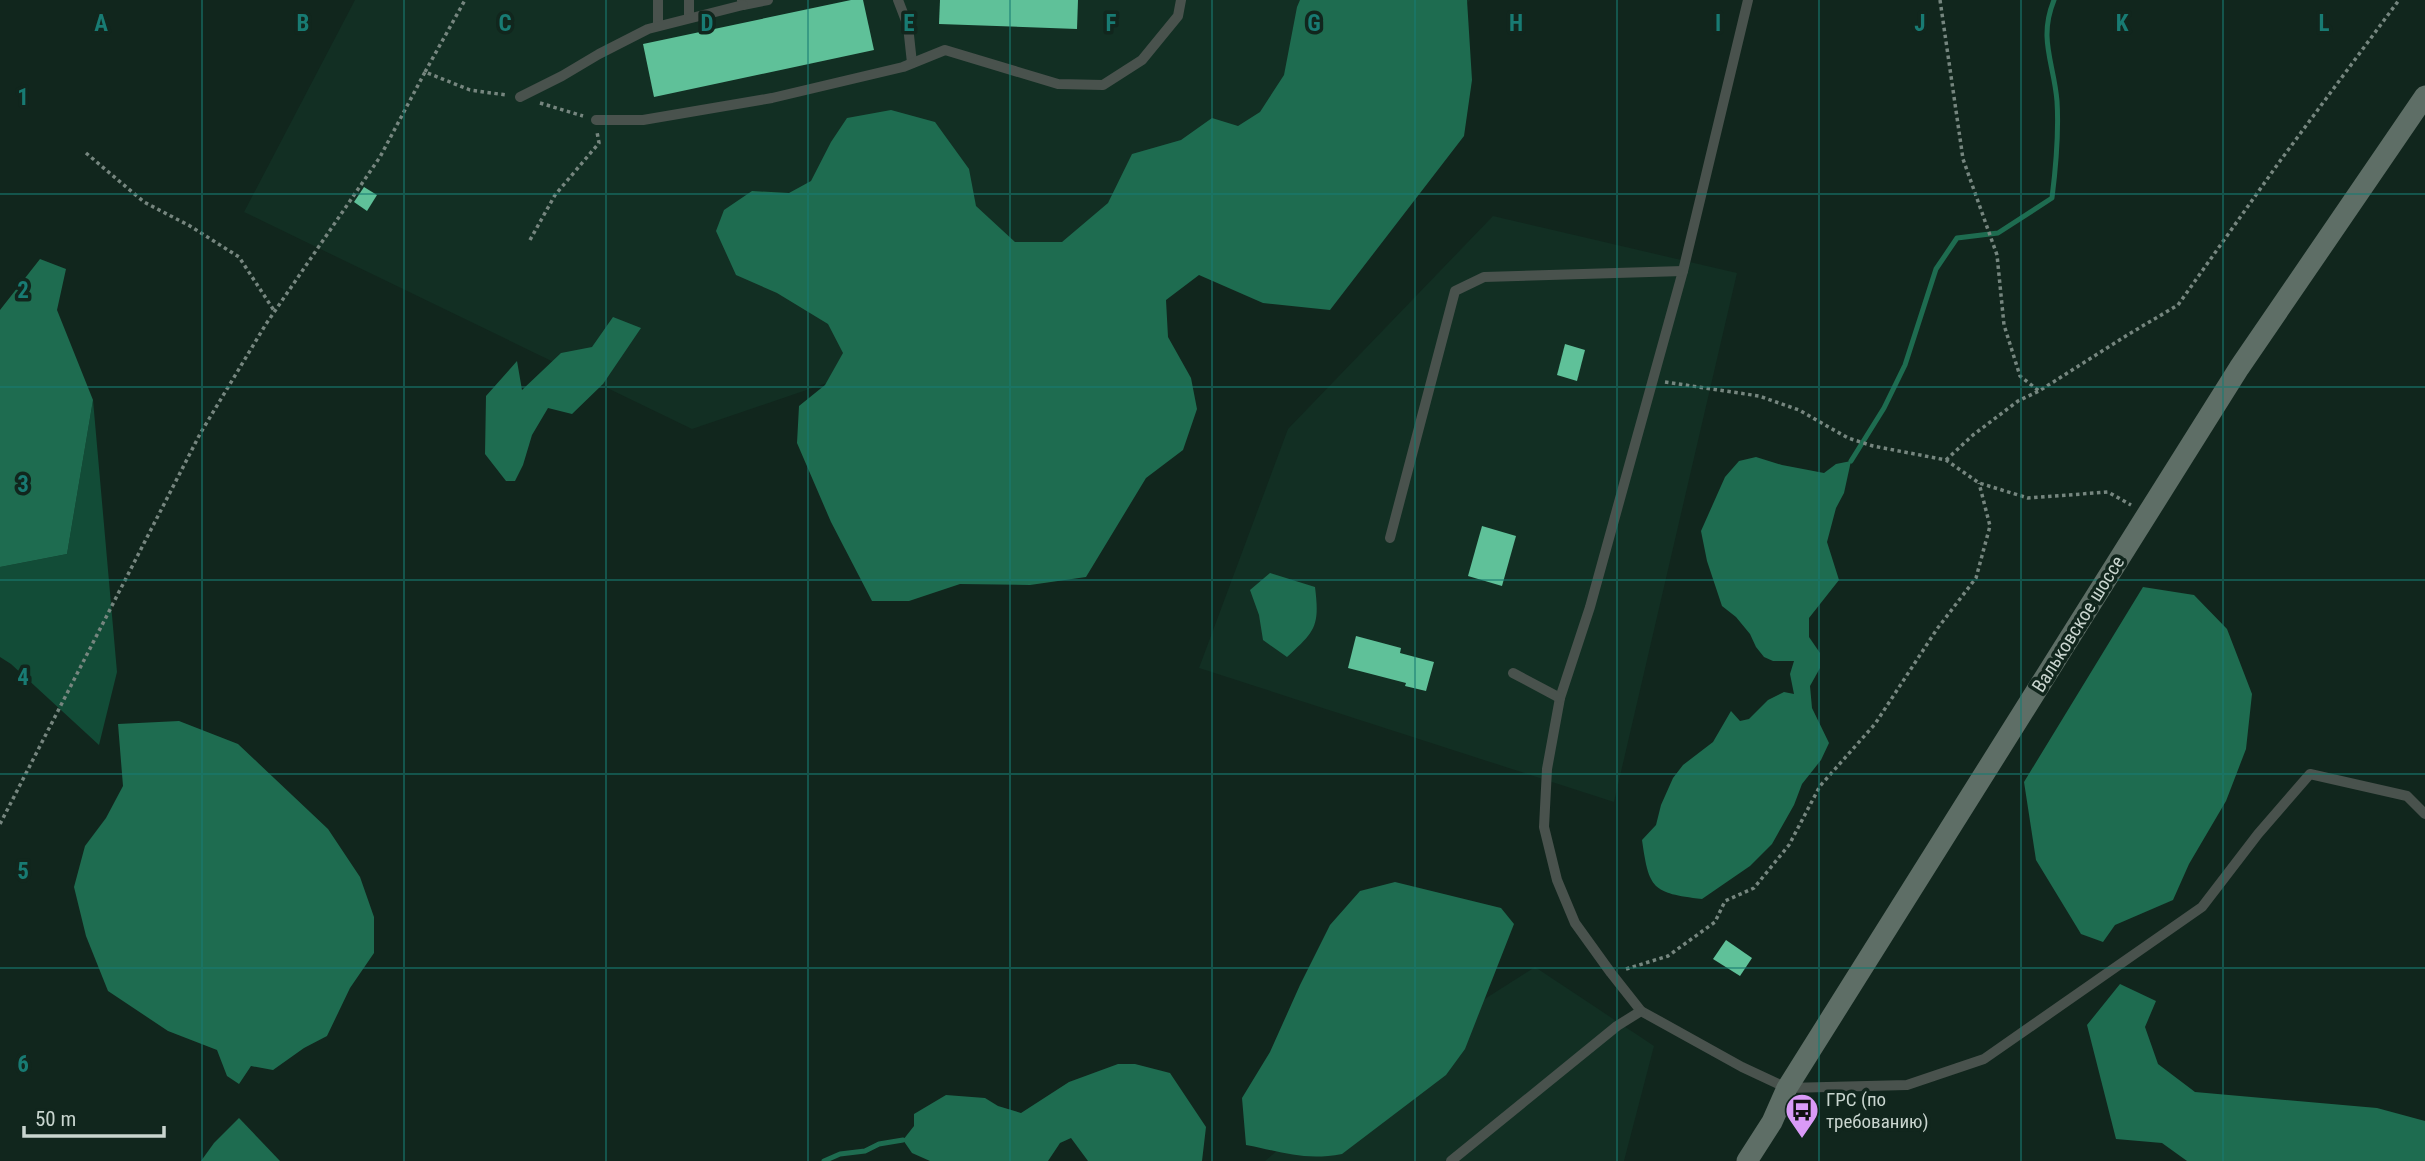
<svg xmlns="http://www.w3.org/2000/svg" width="2425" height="1161" viewBox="0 0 2425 1161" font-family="'Roboto Condensed',sans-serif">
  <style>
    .built { fill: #122f23 }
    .green { fill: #124c37 }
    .water { fill: #1e6c50 }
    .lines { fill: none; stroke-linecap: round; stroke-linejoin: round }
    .stream { stroke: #1e6c50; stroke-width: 5 }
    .building { fill: #5fc199 }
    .path { stroke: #76867f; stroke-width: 3.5; stroke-dasharray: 3.5 3.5; stroke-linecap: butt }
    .lane { stroke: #49524d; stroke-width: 10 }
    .secondary { stroke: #5e6e66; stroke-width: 21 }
    .grid { fill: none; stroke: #187b73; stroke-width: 2; stroke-opacity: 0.55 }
    .labels { text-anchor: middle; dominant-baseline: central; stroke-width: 7; stroke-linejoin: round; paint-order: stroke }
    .street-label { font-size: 19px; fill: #c9d5cf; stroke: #11261d }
    .poi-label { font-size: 19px; fill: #c9d5cf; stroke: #11261d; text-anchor: start }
    .grid-label { font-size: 23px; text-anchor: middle; font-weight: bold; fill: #187b73; stroke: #11261d; stroke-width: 7; stroke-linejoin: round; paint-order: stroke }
  </style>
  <rect width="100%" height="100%" fill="#11261d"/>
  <g class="built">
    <polygon points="355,0 1470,0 1421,49 1255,237 692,429 244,212"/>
    <polygon points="1493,216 1737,273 1614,802 1199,668 1288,429"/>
    <polygon points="1535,967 1654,1046 1624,1161 1265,1161 1362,1077"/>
  </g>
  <polygon class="green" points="93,400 117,672 99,745 11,664 0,657 0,567 67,554"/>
  <g class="water">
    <polygon points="1300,0 1467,0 1472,80 1464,136 1330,310 1263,303 1199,275 1166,300 1168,337 1191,378 1197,409 1183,450 1146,478 1086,577 1030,585 960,584 909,601 872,601 831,522 797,443 799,406 825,385 843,353 828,324 777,293 736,275 716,231 724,210 752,191 789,193 811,181 831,142 847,118 891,110 935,122 969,169 976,206 1015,242 1062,242 1108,203 1132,154 1181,140 1212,118 1238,126 1260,112 1284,75 1297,7"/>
    <polygon points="40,259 66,269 57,310 93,400 67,554 0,567 0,310"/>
    <polygon points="613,317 641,328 603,384 572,414 548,408 532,435 523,465 515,481 506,481 485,454 486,396 517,361 522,390 561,353 592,347"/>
    <path d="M1756 457 1782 465 1824 473 1836 464 1851 461 1844 493 1836 508 1827 542 1839 580 1809 618V637L1820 653V668L1810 686 1812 708 1829 743 1821 760 1802 784 1794 805 1772 844 1750 866 1702 899C1652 893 1649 889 1642 840L1656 825 1661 805 1673 778 1683 765 1713 742 1731 711 1740 721 1749 719 1768 700 1784 692 1794 694 1790 674 1794 661H1773L1764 657 1756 647 1750 634 1736 617 1722 606 1707 561 1701 531 1725 477 1739 461Z"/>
    <path d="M1270 573 1315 587C1320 627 1315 631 1287 657L1263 640 1259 615 1250 590Z"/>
    <polygon points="2143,587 2194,595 2227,629 2252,694 2246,749 2226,801 2189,864 2173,900 2115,925 2103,942 2081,934 2036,860 2024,782"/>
    <polygon points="179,721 238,744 328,829 360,877 374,917 374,953 350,988 327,1036 304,1048 273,1070 251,1066 239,1084 227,1076 217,1050 168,1031 108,991 86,936 74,887 85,846 106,818 123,786 118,724"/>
    <path d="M1395 882 1501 908 1514 924 1465 1049 1446 1075 1342 1154C1304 1161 1283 1152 1246 1145L1242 1098 1270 1052 1300 985 1330 925 1360 891Z"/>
    <polygon points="2120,984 2156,1001 2145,1027 2158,1064 2195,1092 2377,1108 2425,1121 2425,1161 2187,1161 2162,1143 2116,1139 2087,1025"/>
    <polygon points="1118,1064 1135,1064 1170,1073 1206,1127 1202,1161 1088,1161 1071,1138 1060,1143 1048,1161 930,1161 912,1153 903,1140 914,1126 914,1114 946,1095 985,1098 998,1106 1021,1113 1069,1082"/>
    <polygon points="239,1118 280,1161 201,1161 214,1143"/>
  </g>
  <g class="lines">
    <g class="stream">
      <path d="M1851 461 1884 408 1905 365 1936 269 1957 238 1998 233 2052 198C2056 166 2059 133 2057 101 2054 63 2038 39 2054 0"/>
      <polyline points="824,1161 840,1154 865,1151 879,1144 903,1140"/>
    </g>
  </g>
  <g class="building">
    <polygon points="851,0 863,0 874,50 654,97 643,44"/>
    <polygon points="940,0 1078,0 1077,29 939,24"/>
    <polygon points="364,187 377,195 367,211 354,202"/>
    <polygon points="1565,344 1585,350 1577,381 1557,375"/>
    <polygon points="1482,526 1516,536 1502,586 1468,576"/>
    <polygon points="1356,636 1401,648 1400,653 1434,662 1426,691 1405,686 1406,683 1348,668"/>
    <polygon points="1726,940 1752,958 1740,976 1713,959"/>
  </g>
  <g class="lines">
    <g class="path">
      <polyline points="1940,0 1963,159 1997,255 2004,325 2020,376 2039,391"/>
      <polyline points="425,72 465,0"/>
      <polyline points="540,103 583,116"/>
      <polyline points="86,153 144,202 190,226 239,257 275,312"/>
      <polyline points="530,240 555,195 599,143 597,132"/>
      <polyline points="1665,382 1759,396 1799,410 1848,438 1873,446 1946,460 1979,483 2028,498 2108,492 2131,505"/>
      <polyline points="1946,460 1973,435 2018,401 2039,391 2129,334 2178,305 2280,161 2399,0"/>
      <polyline points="0,824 200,434 266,324 380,157 425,72 470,90 506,95"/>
      <polyline points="1626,969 1668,956 1715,922 1725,901 1754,888 1789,845 1820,786 1875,724 1937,629 1976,578 1990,526 1979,483"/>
    </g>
    <g class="lane">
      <polyline points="742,0 743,5 768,0"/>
      <polyline points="898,0 908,26 912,63"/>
      <polyline points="1748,0 1683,271 1590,607 1560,698 1547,769 1544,827 1557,880 1575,923 1611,973 1641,1011 1742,1067 1787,1088 1907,1085 1984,1059 2202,907 2258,834 2310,774 2407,796 2425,814"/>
      <polyline points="689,18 689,0"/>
      <polyline points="658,26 658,0"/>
      <polyline points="520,97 562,76 599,54 648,29 743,5"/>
      <polyline points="596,120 643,120 772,98 903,67 945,50 1058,84 1103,85 1142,60 1178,16 1181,0"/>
      <polyline points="1390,538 1455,291 1484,277 1683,271"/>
      <polyline points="1513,673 1560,698"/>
      <polyline points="1451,1161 1617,1026 1641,1011"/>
    </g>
    <polyline class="secondary" points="1747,1161 1772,1122 1787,1088 2239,368 2425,96"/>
  </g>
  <path class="grid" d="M202 0V1161M404 0V1161M606 0V1161M808 0V1161M1010 0V1161M1212 0V1161M1415 0V1161M1617 0V1161M1819 0V1161M2021 0V1161M2223 0V1161M0 194H2425M0 387H2425M0 580H2425M0 774H2425M0 968H2425"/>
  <defs>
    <symbol id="bus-pin" viewBox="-11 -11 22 30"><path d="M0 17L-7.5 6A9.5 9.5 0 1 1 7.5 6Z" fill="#d99af7" stroke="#11261d"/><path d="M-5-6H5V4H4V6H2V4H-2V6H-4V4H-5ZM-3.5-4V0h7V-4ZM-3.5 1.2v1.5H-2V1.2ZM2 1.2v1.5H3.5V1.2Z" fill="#111"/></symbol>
  </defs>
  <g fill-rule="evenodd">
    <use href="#bus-pin" x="1783" y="1091" width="38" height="52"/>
  </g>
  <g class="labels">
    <g class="street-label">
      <text transform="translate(2078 624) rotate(-58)">Вальковское шоссе</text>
    </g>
    <g class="poi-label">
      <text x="1826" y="1099">ГРС (по<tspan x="1826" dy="22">требованию)</tspan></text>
    </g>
  </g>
  <g class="grid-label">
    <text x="101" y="31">A</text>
    <text x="303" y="31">B</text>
    <text x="505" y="31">C</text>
    <text x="707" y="31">D</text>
    <text x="909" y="31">E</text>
    <text x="1111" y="31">F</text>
    <text x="1314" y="31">G</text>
    <text x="1516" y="31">H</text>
    <text x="1718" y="31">I</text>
    <text x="1920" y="31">J</text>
    <text x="2122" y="31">K</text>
    <text x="2324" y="31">L</text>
    <text x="23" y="105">1</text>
    <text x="23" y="298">2</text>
    <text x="23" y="492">3</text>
    <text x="23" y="685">4</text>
    <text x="23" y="879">5</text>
    <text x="23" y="1072">6</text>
  </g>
  <path d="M24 1126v10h140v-10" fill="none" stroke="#c9d5cf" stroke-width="3.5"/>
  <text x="35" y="1126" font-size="21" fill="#c9d5cf" stroke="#11261d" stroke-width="5" paint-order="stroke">50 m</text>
</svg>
